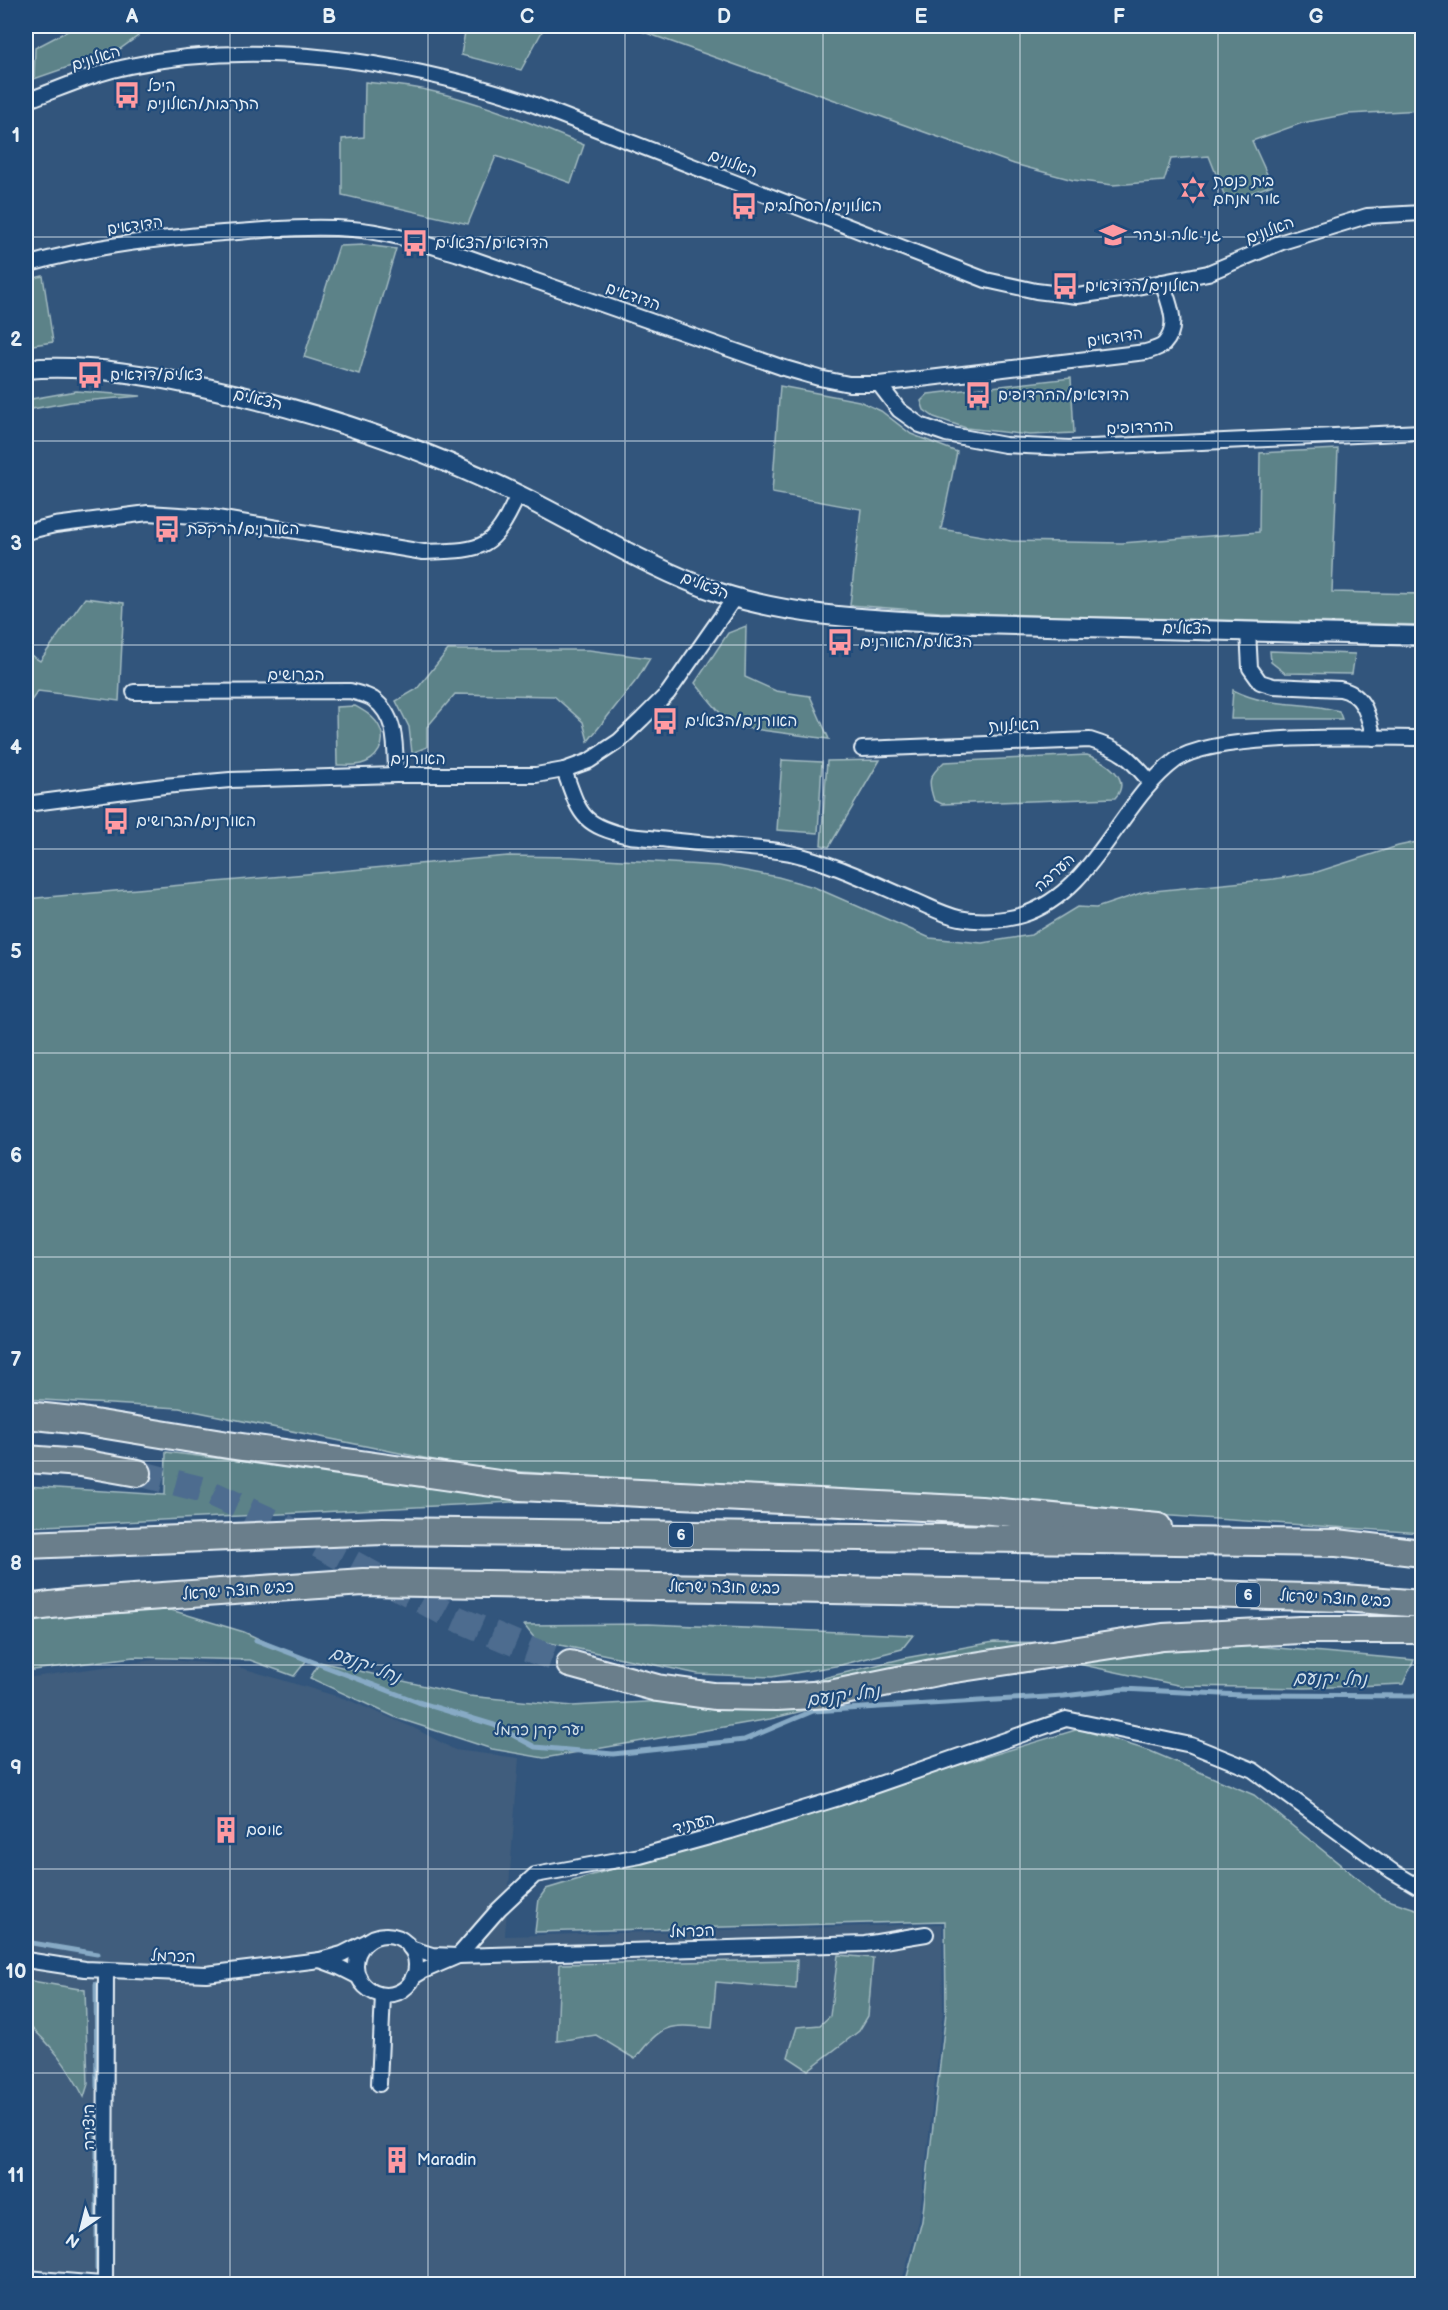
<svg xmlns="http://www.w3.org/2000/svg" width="1448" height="2310" viewBox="0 0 1448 2310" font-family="'Balsamiq Sans','Playpen Sans Hebrew',sans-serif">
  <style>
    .built { fill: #3f5d7d }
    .green { fill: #5b8288; stroke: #a2bac0; stroke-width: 1.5 }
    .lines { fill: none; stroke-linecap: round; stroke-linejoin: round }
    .stream { stroke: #87aac5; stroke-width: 5 }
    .motorway-tunnel { stroke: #4d6c8f; stroke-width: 26; stroke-dasharray: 26 13; stroke-linecap: butt }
    .minor-casing { stroke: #e8f1f8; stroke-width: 18 }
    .tertiary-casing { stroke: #e8f1f8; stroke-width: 22 }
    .motorway-casing { stroke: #e8f1f8; stroke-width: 30 }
    .minor { stroke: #1f4a7a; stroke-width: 14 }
    .tertiary { stroke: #1f4a7a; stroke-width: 18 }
    .motorway { stroke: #6b7e8b; stroke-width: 26 }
    .grid { fill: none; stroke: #e8f1f8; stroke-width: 1.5; stroke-opacity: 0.55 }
    .labels { text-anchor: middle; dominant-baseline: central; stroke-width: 4.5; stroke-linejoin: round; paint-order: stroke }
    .shield { fill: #1f4a7a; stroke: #acbfd2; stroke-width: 1.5 }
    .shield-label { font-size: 15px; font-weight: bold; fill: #e8f1f8 }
    .street-label { font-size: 16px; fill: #e8f1f8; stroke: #1f4a7a }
    .poi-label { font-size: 16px; fill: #e8f1f8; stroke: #1f4a7a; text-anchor: start }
    .park-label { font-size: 16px; fill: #d3e0e7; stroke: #1f4a7a }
    .water-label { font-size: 18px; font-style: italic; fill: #d0dfeb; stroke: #1f4a7a }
    .neatline { fill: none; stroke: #e8f1f8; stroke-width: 2 }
    .grid-label { font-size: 20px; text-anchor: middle; font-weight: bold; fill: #e8f1f8 }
  </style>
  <rect width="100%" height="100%" fill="#32557c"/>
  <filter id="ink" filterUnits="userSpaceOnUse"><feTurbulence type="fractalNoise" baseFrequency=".0167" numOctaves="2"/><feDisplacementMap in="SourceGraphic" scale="12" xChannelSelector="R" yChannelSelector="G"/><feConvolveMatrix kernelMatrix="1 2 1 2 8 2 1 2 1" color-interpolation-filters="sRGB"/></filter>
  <g filter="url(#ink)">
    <polygon class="built" points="160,1659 235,1666 346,1699 414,1728 455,1750 519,1758 505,1936 942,1924 943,2012 919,2221 901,2284 26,2284 26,1678"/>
    <g class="green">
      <polygon points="77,26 140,26 138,36 120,49 34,79 35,48"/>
      <polygon points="466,26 545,26 521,70 461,55"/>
      <polygon points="627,26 1422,26 1422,110 1348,114 1302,123 1252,141 1272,185 1227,202 1209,156 1171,159 1164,181 1113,185 1073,180 1014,164"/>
      <path d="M365 82C382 84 399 85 416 88 471 98 532 123 584 145L571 183 496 156 468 224 342 195V139L364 137Z"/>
      <polygon points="365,245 396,249 359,374 304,357 339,246"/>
      <polygon points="43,276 53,342 26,346 26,280"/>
      <polygon points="1071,378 1074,433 1030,435 966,428 934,417 924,410 921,401 928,394"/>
      <polygon points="780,386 859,401 881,411 911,434 957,452 941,529 1011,541 1122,543 1259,532 1260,453 1338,449 1332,592 1422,594 1422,625 1059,616 940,612 850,605 861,509 772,493"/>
      <polygon points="76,391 141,396 71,402 26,410 26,400"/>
      <polygon points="85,598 124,603 119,701 38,691 26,708 26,652 40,661"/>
      <polygon points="746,626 745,677 776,691 810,696 829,739 731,726 695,683 728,633"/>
      <polygon points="448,650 589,650 650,658 638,678 588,741 583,722 554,696 455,694 427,727 427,747 412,753 409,727 396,701 417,689"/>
      <polygon points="1270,651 1355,654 1352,674 1285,673 1271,662"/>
      <path d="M1233 690C1271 709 1300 700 1339 711L1342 719H1231Z"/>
      <path d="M355 706C364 711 375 717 380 728 387 743 377 760 361 764 353 766 344 765 337 765L336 707Z"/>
      <path d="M1087 755C1105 761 1133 778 1115 798L942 804 934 800C927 780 929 776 944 762Z"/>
      <polygon points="782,760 822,762 818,833 777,830"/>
      <polygon points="880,760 829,847 821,845 827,761"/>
      <polygon points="1422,841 1422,1533 478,1469 179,1408 26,1399 26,899 508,856 573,857 719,866 778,877 814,887 930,938 982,943 1031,935 1077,907 1096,908 1144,892 1274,879 1317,872 1398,846"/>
      <polygon points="166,1452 553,1500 26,1527 26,1486 165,1495"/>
      <polygon points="171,1610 244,1632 306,1661 294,1676 250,1660 133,1657 26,1671 26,1622 112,1611"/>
      <polygon points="648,1624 912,1635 913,1635 902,1649 841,1665 772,1677 698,1674 536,1640 524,1625"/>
      <polygon points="994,1642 1232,1644 1414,1660 1403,1684 1306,1688 1182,1686 1069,1662 1009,1660 770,1719 544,1758 492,1749 397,1718 310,1678 320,1662 469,1696 572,1706 664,1701 791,1686 905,1658"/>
      <polygon points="1079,1729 1150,1751 1254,1795 1382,1898 1422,1911 1422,2284 905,2284 922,2221 946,2012 945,1921 535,1932 539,1899 546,1889"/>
      <polygon points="838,1955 873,1958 868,2016 859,2031 808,2070 788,2057 797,2027 820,2025 830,2016"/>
      <path d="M797 1960 796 1989 716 1982 712 2028C667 2024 663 2023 635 2059L596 2035 557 2041 560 1964Z"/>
      <path d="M26 1980 85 1990 88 2084 84 2097C67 2065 53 2046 26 2023Z"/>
    </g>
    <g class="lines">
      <g class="stream">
        <polyline points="256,1640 418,1702 494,1725 535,1747 613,1754 744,1740 813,1711 1064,1696 1123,1689 1241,1695 1422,1696"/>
        <polyline points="26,1942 97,1954"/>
        <polyline points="96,1984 97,2087"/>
        <polyline points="97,2116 97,2269"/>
      </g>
      <polyline class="motorway-tunnel" points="138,1473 204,1490 283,1526 451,1616 526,1648 570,1664"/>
      <defs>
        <g id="minor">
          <path d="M26 101C59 89 94 73 130 66 259 39 398 60 522 100L986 280 1036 291 1077 296 1127 289 1208 273 1282 242 1367 216 1422 213"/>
          <path d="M26 265C95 245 166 237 238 232 275 229 315 226 352 229 389 232 424 244 459 254L781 367 819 378 849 384H879L1146 352C1152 350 1160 348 1164 344 1181 326 1168 301 1162 282"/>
          <polyline points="879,384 899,410 920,425 946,434 1005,445 1069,448 1422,432"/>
          <path d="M26 532 55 525 148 513 211 517 423 552C483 550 492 552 518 495"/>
          <path d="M1248 631 1250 668 1260 682 1273 686 1340 689C1365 694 1368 716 1374 738"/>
          <path d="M134 692 350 691C357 693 367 695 373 699 398 717 395 748 396 775"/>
          <path d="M862 749 1090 740C1123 750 1129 757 1151 783"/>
          <path d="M564 770C580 814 580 825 629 836 662 839 695 843 728 846 748 848 770 849 790 853 833 863 873 883 913 900 928 906 944 915 959 918 979 922 1003 921 1022 915 1095 892 1119 802 1176 760 1215 732 1371 738 1422 738"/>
          <polyline points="26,804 164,786 230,780 396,775 536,775 564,770 589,761 619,741 642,719 668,693 735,597"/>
          <circle cx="386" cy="1965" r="30"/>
          <polyline points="410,1948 432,1955 458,1956 865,1944 926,1934"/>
          <polyline points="26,1960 85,1969 206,1974 320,1960 342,1954 368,1941"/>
          <polyline points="320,1960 339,1967 359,1977"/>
          <polyline points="413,1977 423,1971 458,1956 499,1909 535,1875 640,1856 731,1831 839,1798 1066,1719 1191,1745 1253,1770 1392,1871 1422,1889"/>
          <polyline points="379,2084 383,1995"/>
          <polyline points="26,2278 102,2284"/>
          <polyline points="105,2284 106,1970"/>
        </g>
        <path id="tertiary" d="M26 369C90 364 154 376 216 390 321 413 424 448 521 496 584 527 654 571 720 593 791 616 866 619 939 623L1422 636"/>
        <g id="motorway">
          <polyline points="26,1415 82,1421 228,1445 520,1487 981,1510 1158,1527"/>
          <polyline points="26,1459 81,1463 138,1473"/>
          <polyline points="26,1545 383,1531 1337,1543 1422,1553"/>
          <polyline points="26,1608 76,1602 363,1582 1073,1594 1205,1594 1344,1598 1422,1604"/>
          <polyline points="570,1664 657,1688 714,1696 777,1697 830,1694 942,1671 1163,1637 1300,1630 1422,1630"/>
        </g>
      </defs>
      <use href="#minor" class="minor-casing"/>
      <use href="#tertiary" class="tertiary-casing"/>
      <use href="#motorway" class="motorway-casing"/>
      <use href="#minor" class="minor"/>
      <use href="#tertiary" class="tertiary"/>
      <use href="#motorway" class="motorway"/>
    </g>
  </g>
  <path class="grid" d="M230 26V2284M428 26V2284M625 26V2284M823 26V2284M1020 26V2284M1218 26V2284M26 237H1422M26 441H1422M26 645H1422M26 849H1422M26 1053H1422M26 1257H1422M26 1461H1422M26 1665H1422M26 1869H1422M26 2073H1422"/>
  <defs>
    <symbol id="bus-bare" viewBox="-9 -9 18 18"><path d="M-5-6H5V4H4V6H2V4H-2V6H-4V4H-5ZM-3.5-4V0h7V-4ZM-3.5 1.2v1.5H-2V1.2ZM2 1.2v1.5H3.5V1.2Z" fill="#ff9aa2" stroke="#1f4a7a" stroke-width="2.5" paint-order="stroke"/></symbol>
    <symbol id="synagogue-bare" viewBox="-9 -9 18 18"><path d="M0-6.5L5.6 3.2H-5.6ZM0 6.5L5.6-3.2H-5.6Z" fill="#ff9aa2" stroke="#1f4a7a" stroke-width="2.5" paint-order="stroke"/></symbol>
    <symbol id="school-bare" viewBox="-9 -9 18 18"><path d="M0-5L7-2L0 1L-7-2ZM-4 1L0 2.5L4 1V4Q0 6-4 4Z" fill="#ff9aa2" stroke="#1f4a7a" stroke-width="2.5" paint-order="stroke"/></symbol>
    <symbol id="building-bare" viewBox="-9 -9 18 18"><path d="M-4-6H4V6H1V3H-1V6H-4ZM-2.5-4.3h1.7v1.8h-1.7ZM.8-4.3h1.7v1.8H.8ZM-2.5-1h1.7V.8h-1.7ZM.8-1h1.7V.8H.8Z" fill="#ff9aa2" stroke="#1f4a7a" stroke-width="2.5" paint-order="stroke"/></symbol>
  </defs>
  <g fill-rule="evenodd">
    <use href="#bus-bare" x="108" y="76" width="38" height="38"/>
    <use href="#synagogue-bare" x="1174" y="171" width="38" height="38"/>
    <use href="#bus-bare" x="725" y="187" width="38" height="38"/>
    <use href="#school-bare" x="1094" y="216" width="38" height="38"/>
    <use href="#bus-bare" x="396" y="224" width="38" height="38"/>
    <use href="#bus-bare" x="1046" y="267" width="38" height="38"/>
    <use href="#bus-bare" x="71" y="356" width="38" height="38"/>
    <use href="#bus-bare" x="959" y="376" width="38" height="38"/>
    <use href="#bus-bare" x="148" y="510" width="38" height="38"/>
    <use href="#bus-bare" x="821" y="623" width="38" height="38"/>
    <use href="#bus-bare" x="646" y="702" width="38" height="38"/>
    <use href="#bus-bare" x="97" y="802" width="38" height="38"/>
    <use href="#building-bare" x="207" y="1811" width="38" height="38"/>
    <use href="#building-bare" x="378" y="2141" width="38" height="38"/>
  </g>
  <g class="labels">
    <g class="shield">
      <rect x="669" y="1523" width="24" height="24" rx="4.5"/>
      <rect x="1236" y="1583" width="24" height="24" rx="4.5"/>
    </g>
    <g class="shield-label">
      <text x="681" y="1535">6</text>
      <text x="1248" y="1595">6</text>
    </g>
    <g class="street-label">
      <text transform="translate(96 59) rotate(-18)">האלונים</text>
      <text transform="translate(733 164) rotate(21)">האלונים</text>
      <text transform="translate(135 226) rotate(-8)">הדודאים</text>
      <text transform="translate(1270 231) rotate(-21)">האלונים</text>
      <text transform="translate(633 297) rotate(19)">הדודאים</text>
      <text transform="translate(1115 338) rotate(-9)">הדודאים</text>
      <text transform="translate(258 400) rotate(13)">הצאלים</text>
      <text transform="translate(1140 428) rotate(-3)">ההרדופים</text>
      <text transform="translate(705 586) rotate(21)">הצאלים</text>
      <text transform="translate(1187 629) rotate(1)">הצאלים</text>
      <text x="296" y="675">הברושים</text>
      <text transform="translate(1014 726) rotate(-2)">האילנות</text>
      <text x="418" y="759">האורנים</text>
      <text transform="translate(1055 873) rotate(-42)">הערבה</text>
      <text transform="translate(724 1588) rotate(1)">כביש חוצה ישראל</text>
      <text transform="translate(238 1591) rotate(-4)">כביש חוצה ישראל</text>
      <text transform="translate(1335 1599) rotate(3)">כביש חוצה ישראל</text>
      <text transform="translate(694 1824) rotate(-15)">העתיד</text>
      <text transform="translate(692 1932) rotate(-2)">הכרמל</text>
      <text transform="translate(173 1957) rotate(2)">הכרמל</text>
      <text transform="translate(89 2127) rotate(-90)">היצירה</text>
    </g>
    <g class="poi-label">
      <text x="147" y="86">היכל<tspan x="147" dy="18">התרבות/האלונים</tspan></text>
      <text x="1213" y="181">בית כנסת<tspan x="1213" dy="18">אור מנחם</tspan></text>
      <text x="764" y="206">האלונים/הסחלבים</text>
      <text x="1133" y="235">גני אלה וזהר</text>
      <text x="435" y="243">הדודאים/הצאלים</text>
      <text x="1085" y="286">האלונים/הדודאים</text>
      <text x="110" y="375">צאלים/דודאים</text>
      <text x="998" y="395">הדודאים/ההרדופים</text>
      <text x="187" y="529">האורנים/הרקפת</text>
      <text x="860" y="642">הצאלים/האורנים</text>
      <text x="685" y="721">האורנים/הצאלים</text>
      <text x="136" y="821">האורנים/הברושים</text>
      <text x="246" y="1830">אוסם</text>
      <text x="417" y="2160">Maradin</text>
    </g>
    <g class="park-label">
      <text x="539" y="1730">יער קרן כרמל</text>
    </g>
    <g class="water-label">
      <text transform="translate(365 1665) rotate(21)">נחל יקנעם</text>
      <text transform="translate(1330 1679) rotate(1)">נחל יקנעם</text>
      <text transform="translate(843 1696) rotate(-7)">נחל יקנעם</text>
    </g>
  </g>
  <rect width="1448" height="2310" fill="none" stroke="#1f4a7a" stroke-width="66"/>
  <g transform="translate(81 2229) rotate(215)" stroke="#1f4a7a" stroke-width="4.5" paint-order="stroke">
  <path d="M0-4.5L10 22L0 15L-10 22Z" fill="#e8f1f8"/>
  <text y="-9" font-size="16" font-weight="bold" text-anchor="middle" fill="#e8f1f8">N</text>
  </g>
  <rect x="33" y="33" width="1382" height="2244" class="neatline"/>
  <g class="grid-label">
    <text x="132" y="23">A</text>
    <text x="329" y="23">B</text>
    <text x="527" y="23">C</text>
    <text x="724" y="23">D</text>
    <text x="921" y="23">E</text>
    <text x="1119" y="23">F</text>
    <text x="1316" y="23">G</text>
    <text x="16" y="142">1</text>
    <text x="16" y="346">2</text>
    <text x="16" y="550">3</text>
    <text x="16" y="754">4</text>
    <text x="16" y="958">5</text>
    <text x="16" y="1162">6</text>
    <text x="16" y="1366">7</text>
    <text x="16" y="1570">8</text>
    <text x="16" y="1774">9</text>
    <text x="16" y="1978">10</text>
    <text x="16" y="2182">11</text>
  </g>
</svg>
